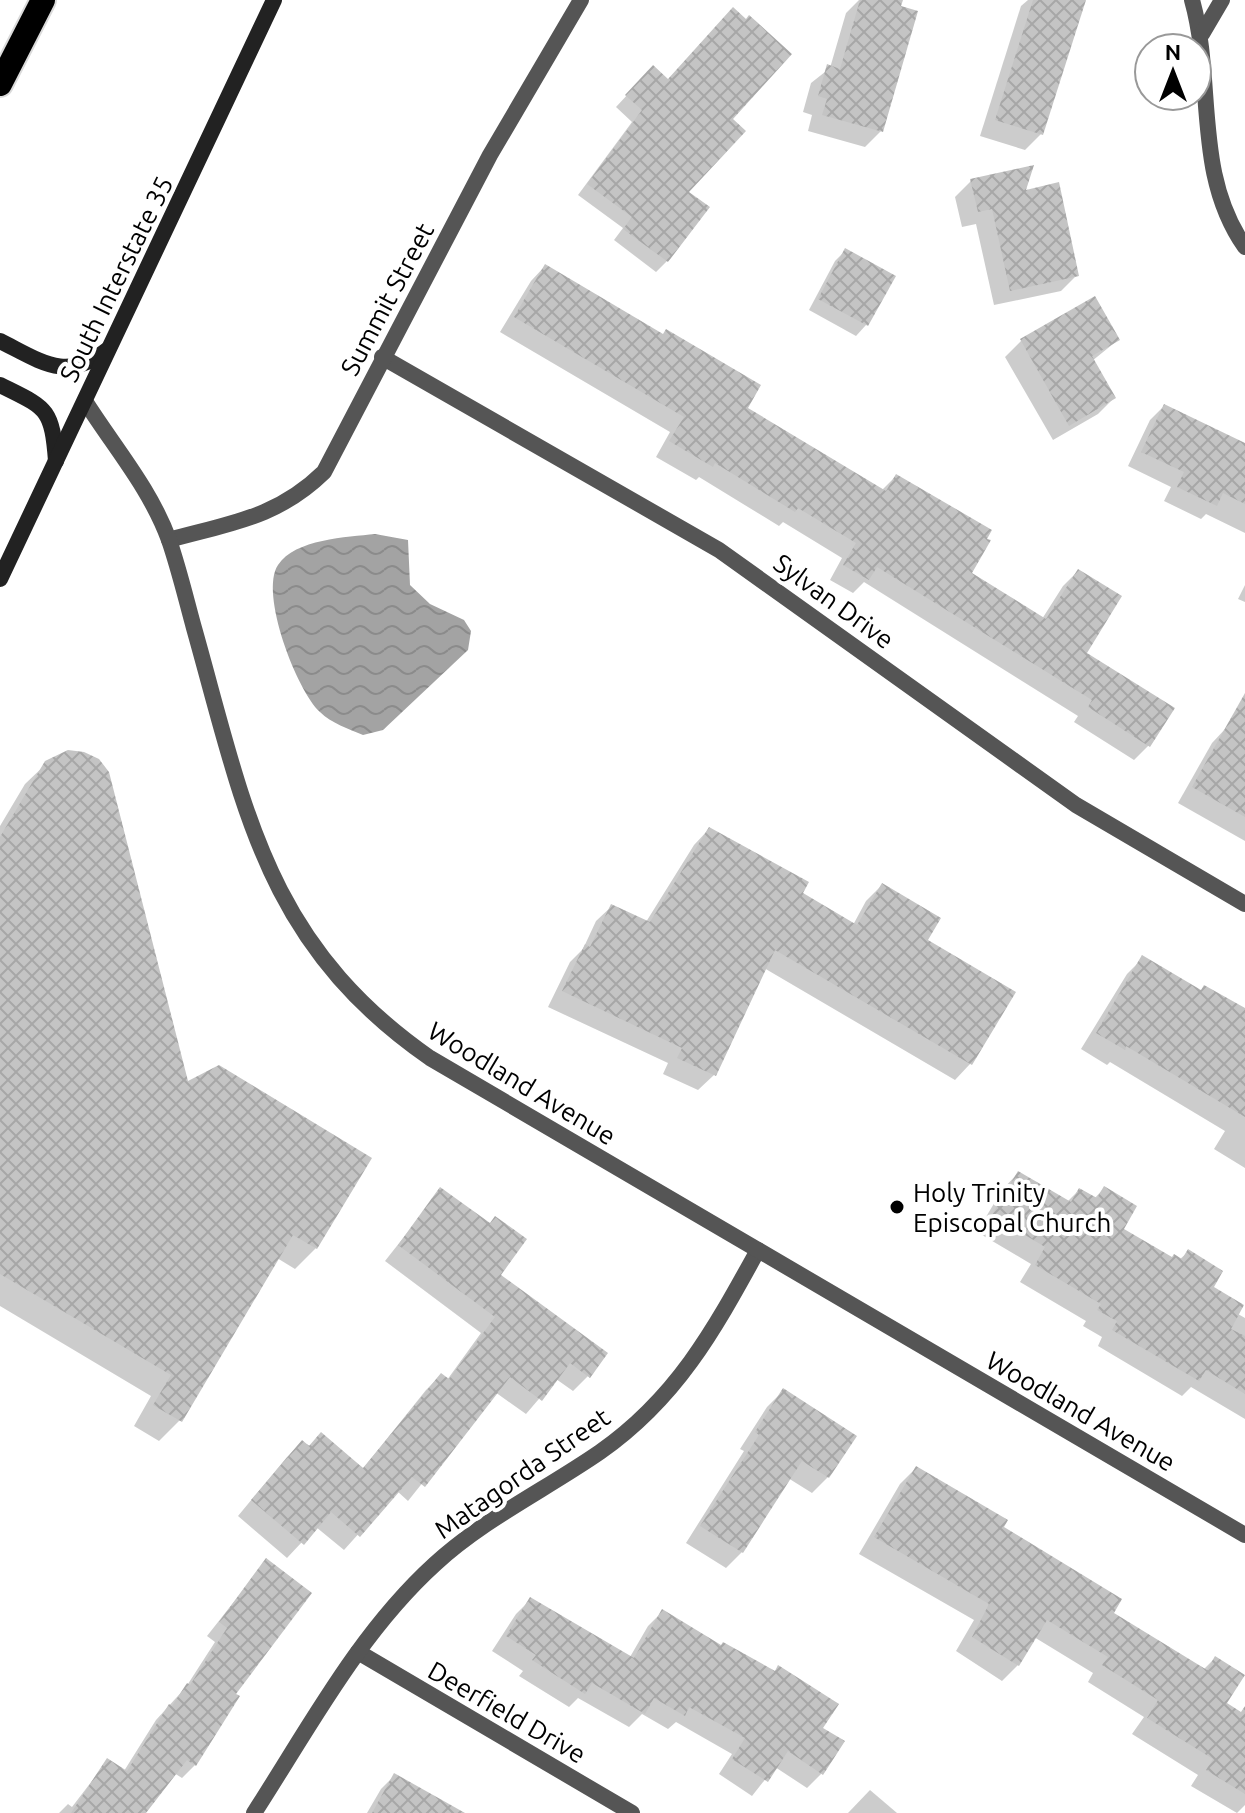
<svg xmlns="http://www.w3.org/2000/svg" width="1245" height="1813" viewBox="0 0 1245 1813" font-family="Ubuntu,sans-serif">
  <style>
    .water { fill: url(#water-waves) }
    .shadow { fill: #0003 }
    .building { fill: url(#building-cross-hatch) }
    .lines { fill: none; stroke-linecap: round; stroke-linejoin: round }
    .motorway-casing { stroke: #dbdbdb; stroke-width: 28 }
    .minor { stroke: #555; stroke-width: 16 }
    .tertiary { stroke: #555; stroke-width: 16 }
    .secondary { stroke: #222; stroke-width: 16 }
    .motorway { stroke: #000; stroke-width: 24 }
    .poi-dot { fill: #000; stroke: #fff; stroke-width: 3 }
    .labels { text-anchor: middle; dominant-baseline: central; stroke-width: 8; stroke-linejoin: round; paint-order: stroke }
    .street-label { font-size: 26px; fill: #000; stroke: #fff }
    .poi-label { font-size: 26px; fill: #000; stroke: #fff; text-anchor: start }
  </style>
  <defs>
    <pattern id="water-waves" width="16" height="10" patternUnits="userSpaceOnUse" patternTransform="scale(2)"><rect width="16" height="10" fill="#a3a3a3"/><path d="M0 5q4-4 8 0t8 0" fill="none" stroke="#8b8b8b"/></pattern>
    <pattern id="building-cross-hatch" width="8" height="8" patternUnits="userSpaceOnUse" patternTransform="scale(2)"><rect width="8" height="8" fill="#c4c4c4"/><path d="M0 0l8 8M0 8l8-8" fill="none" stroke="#a7a7a7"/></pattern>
  </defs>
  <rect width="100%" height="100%" fill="#fff"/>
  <path class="water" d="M375 534 408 540 410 585 430 604 464 620 471 631 468 650 383 730 363 735C349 729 331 723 320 712 297 691 259 593 278 565 295 539 347 537 375 534Z"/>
  <g class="shadow">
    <polygon points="859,0 874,0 881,131 865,147 808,131 812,115 803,112 811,83 830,68 846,13"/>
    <polygon points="1028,0 1067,0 1041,134 1025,150 980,136 1021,6"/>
    <polygon points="643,78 668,81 730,119 686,192 667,261 656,272 614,240 623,228 578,195 632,122 616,107"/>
    <polygon points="971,181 1023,193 1077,275 1061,291 994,305 976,224 962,227 955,197"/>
    <polygon points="845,251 866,325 856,336 809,310 835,261"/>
    <polygon points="545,266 745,408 881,491 896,476 969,574 1042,619 1063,586 1078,571 1084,653 1149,745 1134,760 1074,722 1078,716 864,582 853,593 830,580 842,558 783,522 779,526 699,477 696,480 656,457 670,432 500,332 531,281"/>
    <polygon points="1118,340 1092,361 1114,398 1098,414 1053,440 1005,357 1021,341"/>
    <polygon points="1164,406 1245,445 1245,533 1206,514 1201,519 1164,501 1171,487 1128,466 1150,420"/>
    <polygon points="1245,585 1245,602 1238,599"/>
    <polygon points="1227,727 1245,737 1245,841 1178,803 1212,743"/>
    <polygon points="47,763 186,1083 316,1248 295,1269 277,1258 180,1420 159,1441 134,1426 151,1396 0,1306 0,826 25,784"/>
    <polygon points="709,829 800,894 853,925 866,901 882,885 925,941 1013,992 970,1064 955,1080 764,968 714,1075 698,1090 663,1074 668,1063 548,1007 570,962 583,949 596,921 612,906 646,922 694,845"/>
    <polygon points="1143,958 1245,1044 1245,1168 1214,1149 1225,1131 1110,1062 1107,1065 1081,1049 1127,974"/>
    <polygon points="1018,1173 1067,1202 1079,1190 1094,1199 1104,1188 1121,1230 1172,1259 1179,1260 1188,1252 1207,1296 1245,1318 1245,1419 1191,1387 1182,1396 1098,1346 1102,1337 1083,1326 1086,1321 1020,1282 1031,1264 977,1232 1002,1190"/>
    <polygon points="441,1190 498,1275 588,1376 573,1391 556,1379 526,1414 495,1392 408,1501 397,1491 344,1550 316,1527 287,1558 238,1516 287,1457 302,1442 362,1470 426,1390 441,1375 447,1380 481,1333 385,1261"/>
    <polygon points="783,1391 828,1477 812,1493 788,1478 742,1552 726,1568 686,1543 744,1451 740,1449 767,1407"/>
    <polygon points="916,1468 1001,1528 1111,1613 1203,1670 1215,1658 1224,1704 1245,1717 1245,1805 1237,1813 1191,1786 1198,1775 1132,1734 1144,1717 1088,1682 1093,1673 1034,1637 1018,1665 1002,1681 956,1651 974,1620 859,1554 900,1484"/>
    <polygon points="266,1561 233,1694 195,1765 182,1778 174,1773 139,1813 59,1813 68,1804 72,1807 108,1760 124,1771 156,1720 186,1687 215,1642 207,1636"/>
    <polygon points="531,1599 630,1657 648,1626 662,1612 821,1729 822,1773 807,1788 775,1767 752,1796 719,1774 732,1754 676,1722 668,1729 642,1714 629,1727 578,1698 569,1707 519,1676 523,1671 492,1651 516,1614"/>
    <polygon points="394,1776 461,1813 367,1813 381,1789"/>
    <polygon points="870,1790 897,1813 848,1813"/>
  </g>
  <g class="building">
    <polygon points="860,0 903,0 901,6 918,11 883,132 822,115 827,99 818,96 827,64 840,69"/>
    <polygon points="1033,0 1086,0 1043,135 995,120"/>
    <polygon points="733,7 746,19 749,15 792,54 733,119 746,131 689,192 710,207 668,262 623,229 632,217 587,184 642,110 625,95 653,65 668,79"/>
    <polygon points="1034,165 1026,190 1059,182 1079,276 1010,291 992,209 978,212 970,179"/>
    <polygon points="845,248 896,276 868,326 818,299"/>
    <polygon points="545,264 663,334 666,329 761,385 748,408 886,491 896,474 992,530 987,539 991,540 972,573 1046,619 1078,569 1122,596 1087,653 1175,708 1150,747 1088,707 1092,700 877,567 869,580 843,565 856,543 798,508 795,512 715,463 713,467 669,441 684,417 514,317"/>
    <polygon points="1095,296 1120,340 1092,356 1116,398 1069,426 1020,339"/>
    <polygon points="1164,404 1245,443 1245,504 1223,493 1217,506 1177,487 1184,472 1141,452"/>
    <polygon points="1245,693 1245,817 1192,787"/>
    <polygon points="68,750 84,752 99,759 109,772 188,1081 219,1065 372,1158 317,1249 293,1235 182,1422 153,1405 171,1375 0,1274 0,837 45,761"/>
    <polygon points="709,827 809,882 803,893 857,925 882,883 941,918 928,940 1016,992 972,1065 775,950 716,1076 677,1058 682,1048 562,991 585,944 590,947 611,904 650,922"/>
    <polygon points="1142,955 1201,990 1204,985 1245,1008 1245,1117 1126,1046 1125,1050 1096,1033"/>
    <polygon points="1018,1171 1071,1202 1079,1188 1097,1198 1104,1186 1137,1206 1124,1229 1172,1257 1174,1254 1182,1259 1188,1249 1223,1271 1214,1287 1244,1305 1231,1329 1245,1336 1245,1394 1206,1370 1199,1381 1112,1330 1117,1321 1097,1310 1101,1304 1035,1265 1045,1247 992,1215"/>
    <polygon points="440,1187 490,1223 495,1216 527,1239 501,1275 608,1353 590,1378 570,1363 542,1401 510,1377 425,1487 412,1477 360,1537 331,1512 304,1545 251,1500 302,1440 309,1446 321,1432 363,1468 441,1373 449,1379 495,1317 398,1245"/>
    <polygon points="783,1388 857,1436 829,1478 802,1461 743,1553 700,1526 759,1435 755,1432"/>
    <polygon points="916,1466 1008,1520 1004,1527 1122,1599 1114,1613 1207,1670 1215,1656 1245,1675 1227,1703 1241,1712 1245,1706 1245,1794 1206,1770 1213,1759 1147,1718 1158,1700 1102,1665 1108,1657 1047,1620 1019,1666 972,1637 989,1604 874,1537"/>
    <polygon points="266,1558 312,1593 236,1694 240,1696 196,1766 187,1760 146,1813 71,1813 107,1758 127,1771 169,1704 172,1706 187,1683 190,1685 227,1628 219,1622"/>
    <polygon points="530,1597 634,1658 662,1609 721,1645 723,1642 775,1671 778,1665 839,1704 823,1728 845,1741 823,1775 788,1751 768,1782 732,1759 745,1738 689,1707 685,1716 654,1698 645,1714 592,1683 585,1694 532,1660 536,1655 506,1636"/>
    <polygon points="394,1773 465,1813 372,1813"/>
  </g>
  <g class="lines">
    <defs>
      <polyline id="motorway" points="0,84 43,0"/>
    </defs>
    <use href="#motorway" class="motorway-casing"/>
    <g class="minor">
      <path d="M1192 0C1215 82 1193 173 1245 247"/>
      <polyline points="1202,34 1222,0"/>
      <polyline points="382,357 719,550 1076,805 1245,904"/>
      <path d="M169 540C230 523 277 518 324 472L490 155 581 0"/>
      <polyline points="358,1652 632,1813"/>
      <path d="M254 1813C309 1728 359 1633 435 1564 484 1519 545 1490 600 1452 677 1398 714 1330 758 1250"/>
    </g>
    <path class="tertiary" d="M85 401C114 447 150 488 169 540 179 569 186 599 194 628 245 809 265 943 430 1058L1245 1535"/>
    <g class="secondary">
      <path d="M0 341C42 362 66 382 107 350"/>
      <path d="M0 385C46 408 52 407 56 461"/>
      <polyline points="0,579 274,0"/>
    </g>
    <use href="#motorway" class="motorway"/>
  </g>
  <circle class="poi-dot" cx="897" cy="1207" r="8"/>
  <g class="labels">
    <g class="street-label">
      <text transform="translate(116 279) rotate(-64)">South Interstate 35</text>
      <text transform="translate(387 299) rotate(-62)">Summit Street</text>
      <text transform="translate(834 601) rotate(36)">Sylvan Drive</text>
      <text transform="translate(522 1083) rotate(31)">Woodland Avenue</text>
      <text transform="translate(1081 1411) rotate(30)">Woodland Avenue</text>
      <text transform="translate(522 1473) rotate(-35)">Matagorda Street</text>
      <text transform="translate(507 1712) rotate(30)">Deerfield Drive</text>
    </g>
    <g class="poi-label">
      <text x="913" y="1192">Holy Trinity<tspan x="913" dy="30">Episcopal Church</tspan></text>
    </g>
  </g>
  <g transform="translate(1173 72)"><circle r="38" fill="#ffffff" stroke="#999999" stroke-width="2"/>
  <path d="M0-6L14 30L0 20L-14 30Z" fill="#000000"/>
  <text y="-12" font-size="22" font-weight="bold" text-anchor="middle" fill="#000000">N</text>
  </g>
</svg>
